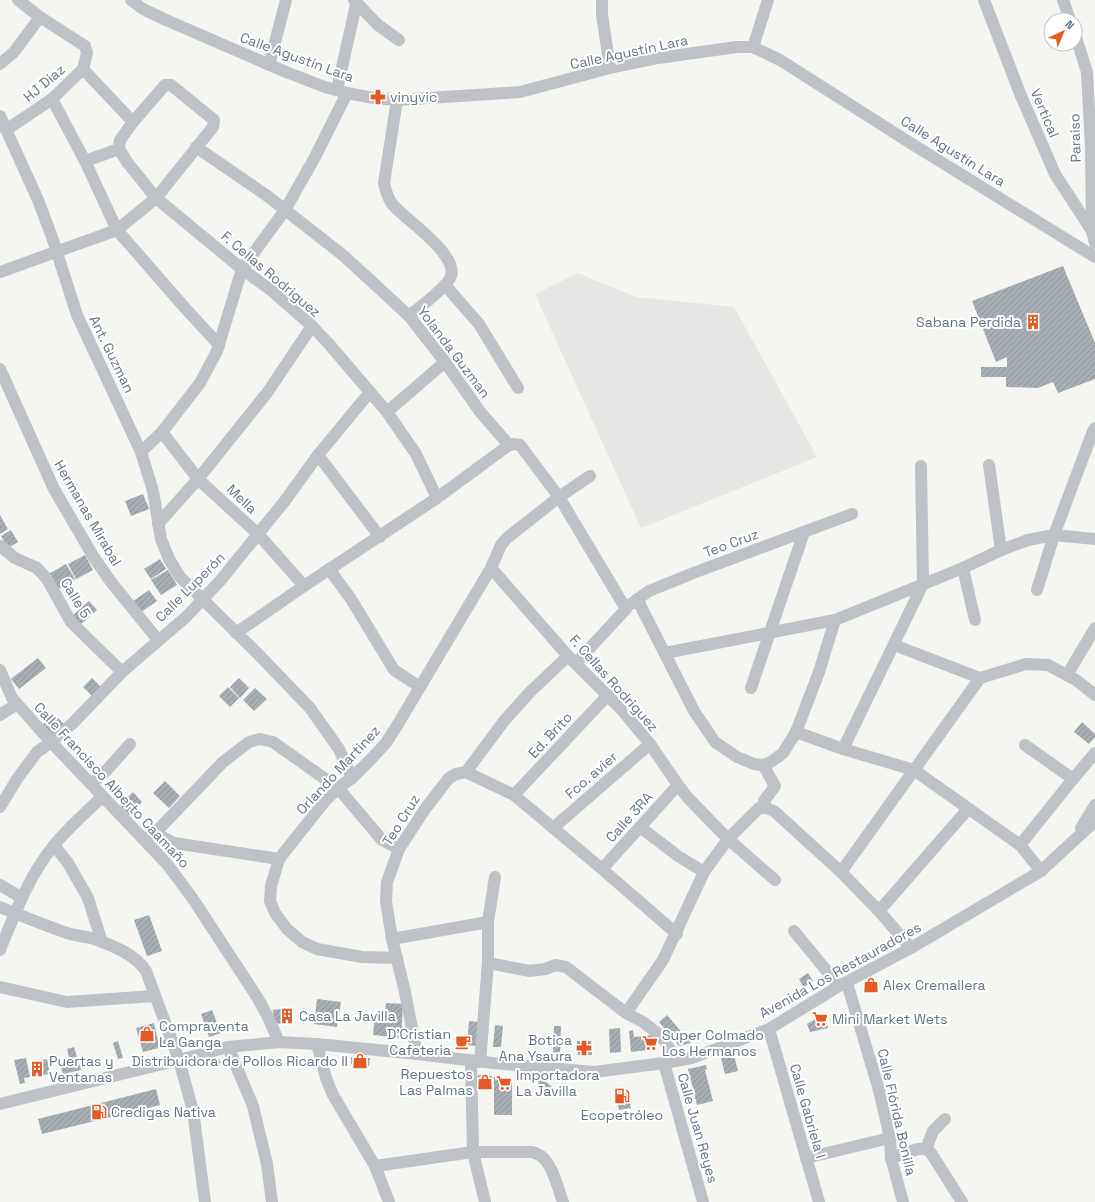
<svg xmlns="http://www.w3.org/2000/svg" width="1095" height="1202" viewBox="0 0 1095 1202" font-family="'Space Grotesk',sans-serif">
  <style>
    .built { fill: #e6e7e5 }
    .building { fill: url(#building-hatch) }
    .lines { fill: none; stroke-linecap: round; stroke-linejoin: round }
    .minor { stroke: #bec1c6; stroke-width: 12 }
    .labels { text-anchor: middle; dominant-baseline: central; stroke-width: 4; stroke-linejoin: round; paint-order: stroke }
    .street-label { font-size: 14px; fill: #647383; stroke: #fff }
    .poi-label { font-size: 14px; fill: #647383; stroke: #fff; text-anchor: start }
  </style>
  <defs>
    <pattern id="building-hatch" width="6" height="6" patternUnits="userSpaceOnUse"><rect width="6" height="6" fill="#a7afb5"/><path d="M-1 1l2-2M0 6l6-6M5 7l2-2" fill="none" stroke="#8c9399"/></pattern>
  </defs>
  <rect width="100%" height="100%" fill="#f5f5f1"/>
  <polygon class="built" points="578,273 636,297 734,307 817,457 641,528 535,294"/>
  <g class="building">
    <polygon points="1063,266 1095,343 1095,379 1058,393 1053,382 1038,388 1006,387 1006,377 981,377 981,367 1007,367 1007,357 996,362 972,301"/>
    <polygon points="143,494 149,509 131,516 125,501"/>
    <polygon points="0,515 8,529 0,534"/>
    <polygon points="11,530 18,542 8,548 1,536"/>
    <polygon points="85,555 93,570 76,579 68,564"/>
    <polygon points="160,559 166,569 151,579 144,569"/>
    <polygon points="66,564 75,579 56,590 47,575"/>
    <polygon points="168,570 177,585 161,595 151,580"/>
    <polygon points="149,590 157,601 140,613 132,602"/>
    <polygon points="89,601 97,610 80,625 72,616"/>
    <polygon points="38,658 46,668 19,689 11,679"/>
    <polygon points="92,678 101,687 92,696 83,687"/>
    <polygon points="239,678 249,688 240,698 230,687"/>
    <polygon points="228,687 239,698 230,707 219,696"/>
    <polygon points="255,688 267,699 254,711 243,700"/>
    <polygon points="54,714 65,725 53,736 42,725"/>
    <polygon points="1082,722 1095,734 1095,737 1089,744 1074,732"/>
    <polygon points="165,781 180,796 169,808 153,793"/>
    <polygon points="133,792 142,802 129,815 120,805"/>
    <polygon points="149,915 162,951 147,956 134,920"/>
    <polygon points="808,973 813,981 804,987 799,979"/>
    <polygon points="872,980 875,988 870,990 867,983"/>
    <polygon points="317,999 341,1002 337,1027 314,1024"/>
    <polygon points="386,1003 403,1004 401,1038 373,1035 375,1014 385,1015"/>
    <polygon points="290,1008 292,1023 280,1024 274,1022 273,1010"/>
    <polygon points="212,1010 221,1033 209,1037 201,1014"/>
    <polygon points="824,1014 828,1028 810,1032 807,1024"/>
    <polygon points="667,1015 691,1043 679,1046 659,1022"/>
    <polygon points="469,1021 479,1022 477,1046 467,1045"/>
    <polygon points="154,1023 158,1041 170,1039 171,1045 143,1052 136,1028"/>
    <polygon points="244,1023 246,1031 241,1032 240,1029 235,1030 234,1026"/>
    <polygon points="495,1025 503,1026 501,1047 493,1047"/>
    <polygon points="554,1026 561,1026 560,1053 553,1053"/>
    <polygon points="620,1028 621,1052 610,1053 609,1029"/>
    <polygon points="633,1030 634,1037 654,1035 656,1049 631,1052 629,1031"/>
    <rect x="461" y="1038" width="3" height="8"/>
    <polygon points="118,1041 123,1058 118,1059 113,1043"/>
    <polygon points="577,1041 591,1041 592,1055 578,1055"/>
    <polygon points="74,1047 81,1070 63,1074 60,1064 70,1062 67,1049"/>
    <polygon points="734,1055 738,1071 725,1074 721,1058"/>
    <polygon points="351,1057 370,1058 369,1066 351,1064"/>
    <polygon points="26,1058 30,1077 24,1078 25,1083 20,1084 14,1060"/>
    <polygon points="47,1059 50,1074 34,1077 32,1062"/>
    <polygon points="219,1059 221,1063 216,1065 215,1061"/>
    <polygon points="706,1065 707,1069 705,1070 713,1101 697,1105 688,1069"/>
    <polygon points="478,1075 492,1076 491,1088 477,1087"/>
    <polygon points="535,1075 538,1075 552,1087 542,1092"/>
    <polygon points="494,1077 512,1078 512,1115 494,1115"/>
    <polygon points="627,1088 631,1108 619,1110 615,1091"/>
    <polygon points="156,1089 160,1105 42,1134 38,1119"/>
  </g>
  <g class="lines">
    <g class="minor">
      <polyline points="131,0 143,9 166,20 286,72 325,87 347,93 374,98 397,100 520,92 610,68 658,58 737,47 753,47 780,60 912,144 1095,257"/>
      <polyline points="354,0 378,25 399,40"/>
      <polyline points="602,0 602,15 610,68"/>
      <polyline points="984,0 1021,96 1055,174 1092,231"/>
      <polyline points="1063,0 1070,20"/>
      <polyline points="1075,34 1087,72 1091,147 1092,231 1095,243"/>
      <polyline points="753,47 768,0"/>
      <polyline points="0,64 14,52 40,17"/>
      <polyline points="269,65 286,0"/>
      <polyline points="83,69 133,122"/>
      <polyline points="337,90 357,0"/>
      <polyline points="52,99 85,161 117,230 185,308 219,345"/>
      <path d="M397 100 384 183C386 191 387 198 393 205 406 220 458 254 451 276 448 286 419 308 409 316"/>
      <polyline points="0,116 38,200 52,237 77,315 141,452 153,491 161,539 169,559 180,577 257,653 310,708 339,749 352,778"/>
      <polyline points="6,130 52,99 83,69 87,53 85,46 40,17 18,0"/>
      <polyline points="196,147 266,195 344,256 409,316 445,362 481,413 509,445"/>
      <polyline points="85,161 119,149"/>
      <polyline points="0,272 117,230 156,198 213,127 214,120 171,85 165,85 133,122 120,140 119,149 127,162 156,198 242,269 272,291 312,326 329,344 387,412 416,454 437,498"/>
      <polyline points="445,285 479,324 518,388"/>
      <polyline points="0,369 54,489 93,556 111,582 158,640"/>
      <polyline points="387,412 445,362"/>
      <polyline points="162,432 198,479 259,535 304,586"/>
      <polyline points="141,452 162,432 200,383 217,351 242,269 285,210 315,157 347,93"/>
      <polyline points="318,455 380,537"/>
      <polyline points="989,465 1001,550"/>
      <polyline points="158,524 198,479 267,393 312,326"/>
      <polyline points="0,546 15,558 37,568 47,579 71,622 122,672"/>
      <polyline points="491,568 568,656 622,710 650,744 678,785 688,798 728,839 775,880"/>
      <polyline points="963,568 975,620"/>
      <polyline points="329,569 351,599 394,670 420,687"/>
      <polyline points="1037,590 1054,535 1093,431 1095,428"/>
      <polyline points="637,599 694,711 715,742 737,757 754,764 763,765 771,762 783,753 796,732 819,672 835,620"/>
      <polyline points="631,604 649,591 696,572 852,514"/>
      <polyline points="236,633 304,586 437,498 509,445 514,444 520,445 559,497 626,609 576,663"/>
      <polyline points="894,645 980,678 1026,664 1048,665 1076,680 1095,695"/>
      <polyline points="665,653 835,620 963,568 1001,550 1028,540 1054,535 1095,539"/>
      <polyline points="0,670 12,698 51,742 167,864 193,899 257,997 267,1015 279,1042"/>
      <polyline points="1067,675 1095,628"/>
      <polyline points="751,688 804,532"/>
      <polyline points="0,715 17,704"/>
      <polyline points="796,732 843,749 914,770 1020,845 1041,871"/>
      <polyline points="1025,745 1073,779"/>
      <polyline points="843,749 923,584 921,466"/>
      <polyline points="763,765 775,786 764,801 766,808"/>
      <polyline points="466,772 514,795 602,869 677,934"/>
      <polyline points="91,784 105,772 130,744"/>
      <polyline points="514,795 608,695"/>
      <polyline points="0,807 17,779 37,752 51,742 72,724 122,672 186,617 220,581 284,502 318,455 370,392"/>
      <polyline points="640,827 678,856 704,872"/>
      <polyline points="553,828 650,744"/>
      <polyline points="1081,828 1095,805"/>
      <polyline points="155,833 174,843 279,859"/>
      <polyline points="145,839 155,833 223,762 249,742 260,739 273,742 338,788 382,840 399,849"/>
      <polyline points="54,845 68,863 88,898 102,942"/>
      <polyline points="1020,845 1073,779 1095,753"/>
      <polyline points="602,869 678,785"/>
      <polyline points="841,872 980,678"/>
      <polyline points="0,885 22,898"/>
      <path d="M0 907C22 916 44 925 67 933 76 936 85 936 94 939 112 945 135 954 146 971L179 1060 193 1111 205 1202"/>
      <polyline points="879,911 968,809"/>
      <polyline points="794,931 839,986"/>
      <polyline points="392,939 488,922"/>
      <path d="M0 950C15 913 29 875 55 844 69 827 86 812 102 797"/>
      <polyline points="397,958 362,957 317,949 302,942 287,929 275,913 270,901 271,886 279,859 325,801 338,788 352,778 370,760 386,743 398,724 491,568 501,545 507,538 559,497 590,476"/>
      <polyline points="488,963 530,971 545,969 556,965 566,967 626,1013 643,1022 661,1036 677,1060"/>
      <polyline points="847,983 879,1090 890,1138 891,1158 903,1202"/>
      <polyline points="0,987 67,1002 154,996"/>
      <polyline points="626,1013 663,960 704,872 728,839 759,808 766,808 774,811 841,872 879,911 911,948"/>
      <polyline points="769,1029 819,1202"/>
      <polyline points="317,1044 326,1078 333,1095 375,1166 389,1202"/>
      <polyline points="228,1047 253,1106 267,1164 272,1202"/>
      <polyline points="417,1054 405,992 392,939 386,901 387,882 399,849 425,809 449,778 456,774 466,772 504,721 530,692 568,656"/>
      <polyline points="471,1061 473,1152 485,1202"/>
      <polyline points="480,1062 488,963 488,922 495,877"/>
      <polyline points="664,1063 703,1202"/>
      <polyline points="0,1104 179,1060 228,1047 279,1042 317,1044 417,1054 493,1063 594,1072 664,1063 692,1058 769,1029 839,986 911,948 1041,871 1095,821"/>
      <polyline points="926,1149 933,1131 945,1119"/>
      <polyline points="806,1158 890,1138"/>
      <polyline points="891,1158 918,1149 926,1149 931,1153 962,1202"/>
      <path d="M375 1166 473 1152H532C535 1153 539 1154 541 1156 553 1165 558 1189 563 1202"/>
    </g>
  </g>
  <defs>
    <symbol id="pharmacy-bare" viewBox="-9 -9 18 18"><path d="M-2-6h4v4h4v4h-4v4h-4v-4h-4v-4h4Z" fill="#e35a24" stroke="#fff" stroke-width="2.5" paint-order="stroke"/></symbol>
    <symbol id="building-bare" viewBox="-9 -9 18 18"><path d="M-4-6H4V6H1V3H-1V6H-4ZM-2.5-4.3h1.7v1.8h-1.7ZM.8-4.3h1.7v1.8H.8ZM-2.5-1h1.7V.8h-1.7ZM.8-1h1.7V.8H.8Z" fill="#e35a24" stroke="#fff" stroke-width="2.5" paint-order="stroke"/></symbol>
    <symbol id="shop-bare" viewBox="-9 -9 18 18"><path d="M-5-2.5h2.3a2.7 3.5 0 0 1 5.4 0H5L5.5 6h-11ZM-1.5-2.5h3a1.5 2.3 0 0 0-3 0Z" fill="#e35a24" stroke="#fff" stroke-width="2.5" paint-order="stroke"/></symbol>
    <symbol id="supermarket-bare" viewBox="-9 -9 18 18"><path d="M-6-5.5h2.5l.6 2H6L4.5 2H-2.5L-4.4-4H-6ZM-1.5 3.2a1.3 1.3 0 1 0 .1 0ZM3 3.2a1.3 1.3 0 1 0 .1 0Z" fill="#e35a24" stroke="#fff" stroke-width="2.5" paint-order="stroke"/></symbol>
    <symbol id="cafe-bare" viewBox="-9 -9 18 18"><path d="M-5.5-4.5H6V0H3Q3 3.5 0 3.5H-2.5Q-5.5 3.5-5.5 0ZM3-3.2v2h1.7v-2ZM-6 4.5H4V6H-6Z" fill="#e35a24" stroke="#fff" stroke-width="2.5" paint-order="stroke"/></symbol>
    <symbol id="fuel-bare" viewBox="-9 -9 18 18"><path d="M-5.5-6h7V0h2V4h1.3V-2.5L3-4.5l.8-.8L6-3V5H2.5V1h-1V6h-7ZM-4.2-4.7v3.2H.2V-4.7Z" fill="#e35a24" stroke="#fff" stroke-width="2.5" paint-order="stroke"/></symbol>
  </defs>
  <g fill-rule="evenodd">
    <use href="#pharmacy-bare" x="367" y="86" width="22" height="22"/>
    <use href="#building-bare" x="1022" y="311" width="22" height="22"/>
    <use href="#shop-bare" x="860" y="974" width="22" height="22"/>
    <use href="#building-bare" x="276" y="1005" width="22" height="22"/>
    <use href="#supermarket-bare" x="809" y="1008" width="22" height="22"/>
    <use href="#shop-bare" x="136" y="1023" width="22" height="22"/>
    <use href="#cafe-bare" x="452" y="1031" width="22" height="22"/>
    <use href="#supermarket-bare" x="639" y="1032" width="22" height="22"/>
    <use href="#pharmacy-bare" x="573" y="1037" width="22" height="22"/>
    <use href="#shop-bare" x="349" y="1050" width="22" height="22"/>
    <use href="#building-bare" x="26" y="1058" width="22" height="22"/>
    <use href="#shop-bare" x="474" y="1071" width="22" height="22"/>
    <use href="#supermarket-bare" x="493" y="1072" width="22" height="22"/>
    <use href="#fuel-bare" x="611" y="1085" width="22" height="22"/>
    <use href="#fuel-bare" x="88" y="1101" width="22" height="22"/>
  </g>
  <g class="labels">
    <g class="street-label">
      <text transform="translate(629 52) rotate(-12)">Calle Agustín Lara</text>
      <text transform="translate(297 57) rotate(20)">Calle Agustín Lara</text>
      <text transform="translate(44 83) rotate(-40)">HJ Diaz</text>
      <text transform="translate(1045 113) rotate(67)">Vertical</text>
      <text transform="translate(1075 138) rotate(-92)">Paraiso</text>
      <text transform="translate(953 151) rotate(32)">Calle Agustín Lara</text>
      <text transform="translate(271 274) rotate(40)">F. Cellas Rodriguez</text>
      <text transform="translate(454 352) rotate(53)">Yolanda Guzman</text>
      <text transform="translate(112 354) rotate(64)">Ant. Guzman</text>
      <text transform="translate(242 499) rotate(43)">Mella</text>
      <text transform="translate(88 513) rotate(60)">Hermanas Mirabal</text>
      <text transform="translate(731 543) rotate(-20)">Teo Cruz</text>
      <text transform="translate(190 587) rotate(-45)">Calle Luperón</text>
      <text transform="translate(76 598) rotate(59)">Calle 5</text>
      <text transform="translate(614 683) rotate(48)">F. Cellas Rodriguez</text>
      <text transform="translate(550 735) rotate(-47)">Ed. Brito</text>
      <text transform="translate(338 770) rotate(-47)">Orlando Martinez</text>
      <text transform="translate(591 775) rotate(-41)">Fco. avier</text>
      <text transform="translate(112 785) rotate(47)">Calle Francisco Alberto Caamaño</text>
      <text transform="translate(629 817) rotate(-48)">Calle 3RA</text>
      <text transform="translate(401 820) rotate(-58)">Teo Cruz</text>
      <text transform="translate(840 970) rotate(-29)">Avenida Los Restauradores</text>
      <text transform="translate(808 1111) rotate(74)">Calle Gabriela I</text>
      <text transform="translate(897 1112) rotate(77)">Calle Flórida Bonilla</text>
      <text transform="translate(698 1128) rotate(74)">Calle Juan Reyes</text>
    </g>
    <g class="poi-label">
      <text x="390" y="97">vinyvic</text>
      <text x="1021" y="322" text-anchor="end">Sabana Perdida</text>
      <text x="883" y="985">Alex Cremallera</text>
      <text x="299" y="1016">Casa La Javilla</text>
      <text x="832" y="1019">Mini Market Wets</text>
      <text x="159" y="1026">Compraventa<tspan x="159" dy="16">La Ganga</tspan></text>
      <text x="451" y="1034" text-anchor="end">D'Cristian<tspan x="451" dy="16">Cafeteria</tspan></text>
      <text x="662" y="1035">Super Colmado<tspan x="662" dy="16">Los Hermanos</tspan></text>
      <text x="572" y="1040" text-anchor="end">Botica<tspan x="572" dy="16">Ana Ysaura</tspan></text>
      <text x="49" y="1061">Puertas y<tspan x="49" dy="16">Ventanas</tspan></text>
      <text x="348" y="1061" text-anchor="end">Distribuidora de Pollos Ricardo II</text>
      <text x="473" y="1074" text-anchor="end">Repuestos<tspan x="473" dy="16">Las Palmas</tspan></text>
      <text x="516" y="1075">Importadora<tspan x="516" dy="16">La Javilla</tspan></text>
      <text x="111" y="1112">Credigas Nativa</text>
      <text x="622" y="1115" text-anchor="middle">Ecopetróleo</text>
    </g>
  </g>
  <g transform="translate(1063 32) rotate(44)"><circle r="19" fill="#ffffff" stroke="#c1c7cd"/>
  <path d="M0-3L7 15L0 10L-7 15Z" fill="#e35a24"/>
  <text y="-6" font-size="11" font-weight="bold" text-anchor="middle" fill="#647383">N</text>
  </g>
</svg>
